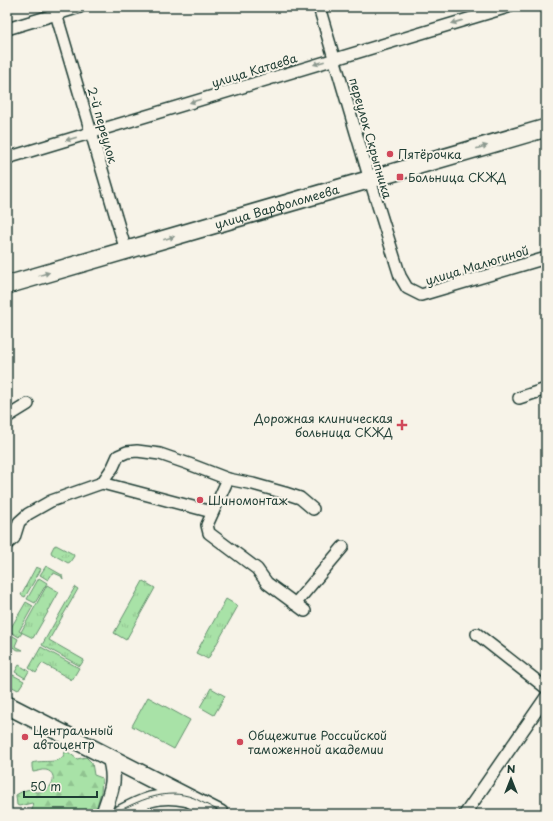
<svg xmlns="http://www.w3.org/2000/svg" width="553" height="821" viewBox="0 0 553 821" font-family="'Playpen Sans',sans-serif">
  <style>
    .grass { fill: url(#grass-tufts); stroke: #64906e }
    .forest { fill: url(#forest-firs); stroke: #64906e }
    .pitch { fill: #a8e2a7; stroke: #64906e }
    .lines { fill: none; stroke-linecap: round; stroke-linejoin: round }
    .minor-casing { stroke: #1f3d34; stroke-width: 14 }
    .tertiary-casing { stroke: #1f3d34; stroke-width: 17 }
    .primary-casing { stroke: #1f3d34; stroke-width: 20 }
    .minor { stroke: #f7f3e8; stroke-width: 11 }
    .tertiary { stroke: #f7f3e8; stroke-width: 14 }
    .primary { stroke: #f7f3e8; stroke-width: 17 }
    .tram { stroke: #1f3d34; stroke-width: 1 }
    .oneway { fill: #8b988e }
    .poi-dot { fill: #d1495b; stroke: #f7f3e8; stroke-width: 1.5 }
    .labels { text-anchor: middle; dominant-baseline: central; stroke-width: 4; stroke-linejoin: round; paint-order: stroke }
    .street-label { font-size: 12px; fill: #1f3d34; stroke: #f7f3e8 }
    .poi-label { font-size: 12px; fill: #1f3d34; stroke: #f7f3e8; text-anchor: start }
  </style>
  <defs>
    <pattern id="grass-tufts" width="24" height="20" patternUnits="userSpaceOnUse"><rect width="24" height="20" fill="#a8e2a7"/><path d="M3 7l-1-3M5 7V3M7 7l1-3M15 17l-1-3M17 17v-4M19 17l1-3" fill="none" stroke="#90c390"/></pattern>
    <pattern id="forest-firs" width="22" height="20" patternUnits="userSpaceOnUse"><rect width="22" height="20" fill="#a8e2a7"/><path d="M5 1l3.5 6h-7zM16 11l3.5 6h-7z" fill="#90c390"/></pattern>
  </defs>
  <rect width="100%" height="100%" fill="#f7f3e8"/>
  <filter id="ink" filterUnits="userSpaceOnUse"><feTurbulence type="fractalNoise" baseFrequency=".025" numOctaves="2"/><feDisplacementMap in="SourceGraphic" scale="8" xChannelSelector="R" yChannelSelector="G"/><feConvolveMatrix kernelMatrix="1 2 1 2 8 2 1 2 1" color-interpolation-filters="sRGB"/></filter>
  <g filter="url(#ink)">
    <g class="grass">
      <polygon points="56,545 73,554 74,556 70,562 68,563 52,554 51,552 54,546"/>
      <polygon points="46,566 62,575 63,579 61,576 54,573 52,574 48,580 40,575"/>
      <polygon points="36,567 41,569 25,597 21,595"/>
      <polygon points="39,578 47,583 35,603 27,599"/>
      <polygon points="143,581 155,588 126,640 114,633"/>
      <polygon points="47,585 59,592 49,610 48,609 47,611 48,612 33,638 21,632"/>
      <polygon points="75,587 78,589 49,640 84,660 80,666 42,645"/>
      <polygon points="226,599 238,606 208,659 196,653"/>
      <polygon points="26,602 33,606 19,631 22,633 19,637 9,631"/>
      <polygon points="8,633 18,639 15,646 23,650 18,650 7,644"/>
      <polygon points="41,647 79,668 72,680 42,663 36,673 29,668"/>
      <polygon points="19,665 29,671 25,678 15,672"/>
      <polygon points="13,675 24,681 18,690 7,684 7,678 10,680"/>
      <polygon points="211,688 225,696 214,715 200,707"/>
    </g>
    <path class="forest" d="M65 752H68L77 759 86 757 92 763 94 775 102 778 101 792 95 814H30L34 805 32 803 19 806 17 805 16 795C21 792 26 789 33 789L35 792C52 794 60 773 46 770 41 769 37 772 33 772L32 767V763C44 759 61 766 65 752Z"/>
    <polygon class="pitch" points="148,697 190,720 174,749 132,726"/>
    <g class="lines">
      <defs>
        <g id="minor">
          <polyline points="54,7 126,251"/>
          <polyline points="319,7 370,180 400,276 407,288 421,295 546,258"/>
          <polyline points="7,29 80,7"/>
          <polyline points="7,158 508,7"/>
          <polyline points="519,398 546,389"/>
          <polyline points="7,417 28,404"/>
          <polyline points="228,479 207,525 209,533 257,569 267,583 305,611"/>
          <polyline points="102,483 212,512"/>
          <polyline points="7,544 14,538 19,522 28,514 51,501 102,483 113,467 118,456 127,452 137,451 160,454 189,464 228,479 253,484 285,493 300,498 313,509"/>
          <polyline points="295,604 343,547"/>
          <polyline points="477,634 546,688"/>
          <polyline points="465,814 546,697"/>
        </g>
        <g id="tertiary">
          <path d="M103 814C111 791 117 781 109 756"/>
          <path d="M118 814C142 801 158 793 186 799"/>
        </g>
        <g id="primary">
          <path id="s1" d="M7 285 546 128"/>
          <polyline points="7,705 220,814"/>
        </g>
      </defs>
      <use href="#minor" class="minor-casing"/>
      <use href="#tertiary" class="tertiary-casing"/>
      <use href="#primary" class="primary-casing"/>
      <use href="#minor" class="minor"/>
      <use href="#tertiary" class="tertiary"/>
      <use href="#primary" class="primary"/>
      <path class="tram" d="M113 814C138 801 166 787 194 798 204 803 215 809 225 814"/>
    </g>
    <defs><path id="oneway-solid" d="M-6-.8H1V-3.2L6.5 0L1 3.2V.8H-6Z"/></defs>
    <g class="oneway">
      <use href="#oneway-solid" transform="translate(457 22) rotate(163)"/>
      <use href="#oneway-solid" transform="translate(319 63) rotate(163)"/>
      <use href="#oneway-solid" transform="translate(195 101) rotate(163)"/>
      <use href="#oneway-solid" transform="translate(71 139) rotate(164)"/>
      <use href="#oneway-solid" transform="translate(482 147) rotate(-16)"/>
      <use href="#oneway-solid" transform="translate(169 238) rotate(-16)"/>
      <use href="#oneway-solid" transform="translate(44 274) rotate(-16)"/>
    </g>
  </g>
  <g class="poi-dot">
    <circle cx="390" cy="154" r="4"/>
    <rect x="396" y="173" width="8" height="8" rx="2"/>
    <path d="M400 419h4v4h4v4h-4v4h-4v-4h-4v-4h4z"/>
    <circle cx="200" cy="500" r="4"/>
    <circle cx="25" cy="737" r="4"/>
    <circle cx="240" cy="742" r="4"/>
  </g>
  <g class="labels">
    <g class="street-label">
      <text transform="translate(254 70) rotate(-17)">улица Катаева</text>
      <text transform="translate(103 125) rotate(74)">2-й переулок</text>
      <text transform="translate(371 138) rotate(74)">переулок Скрыпника</text>
      <text stroke="none"><textPath href="#s1" startOffset="281">улица Варфоломеева</textPath></text>
      <text transform="translate(477 265) rotate(-17)">улица Малюгиной</text>
    </g>
    <g class="poi-label">
      <text x="398" y="154">Пятёрочка</text>
      <text x="408" y="177">Больница СКЖД</text>
      <text x="393" y="418" text-anchor="end">Дорожная клиническая<tspan x="393" dy="14">больница СКЖД</tspan></text>
      <text x="208" y="500">Шиномонтаж</text>
      <text x="33" y="730">Центральный<tspan x="33" dy="14">автоцентр</tspan></text>
      <text x="248" y="735">Общежитие Российской<tspan x="248" dy="14">таможенной академии</tspan></text>
    </g>
  </g>
  <rect width="553" height="821" fill="none" stroke="#f7f3e8" stroke-width="24"/>
  <rect x="12" y="12" width="529" height="797" fill="none" stroke="#1f3d34" stroke-width="1.5" filter="url(#ink)"/>
  <g transform="translate(511 779)" stroke="#f7f3e8" stroke-width="3" paint-order="stroke">
  <path d="M0-3L7 15L0 10L-7 15Z" fill="#1f3d34"/>
  <text y="-6" font-size="11" font-weight="bold" text-anchor="middle" fill="#1f3d34">N</text>
  </g>
  <path d="M24 791v6h73v-6" fill="none" stroke="#1f3d34" stroke-width="2"/>
  <text x="30" y="791" font-size="12" fill="#1f3d34" stroke="#f7f3e8" stroke-width="3" paint-order="stroke">50 m</text>
</svg>
